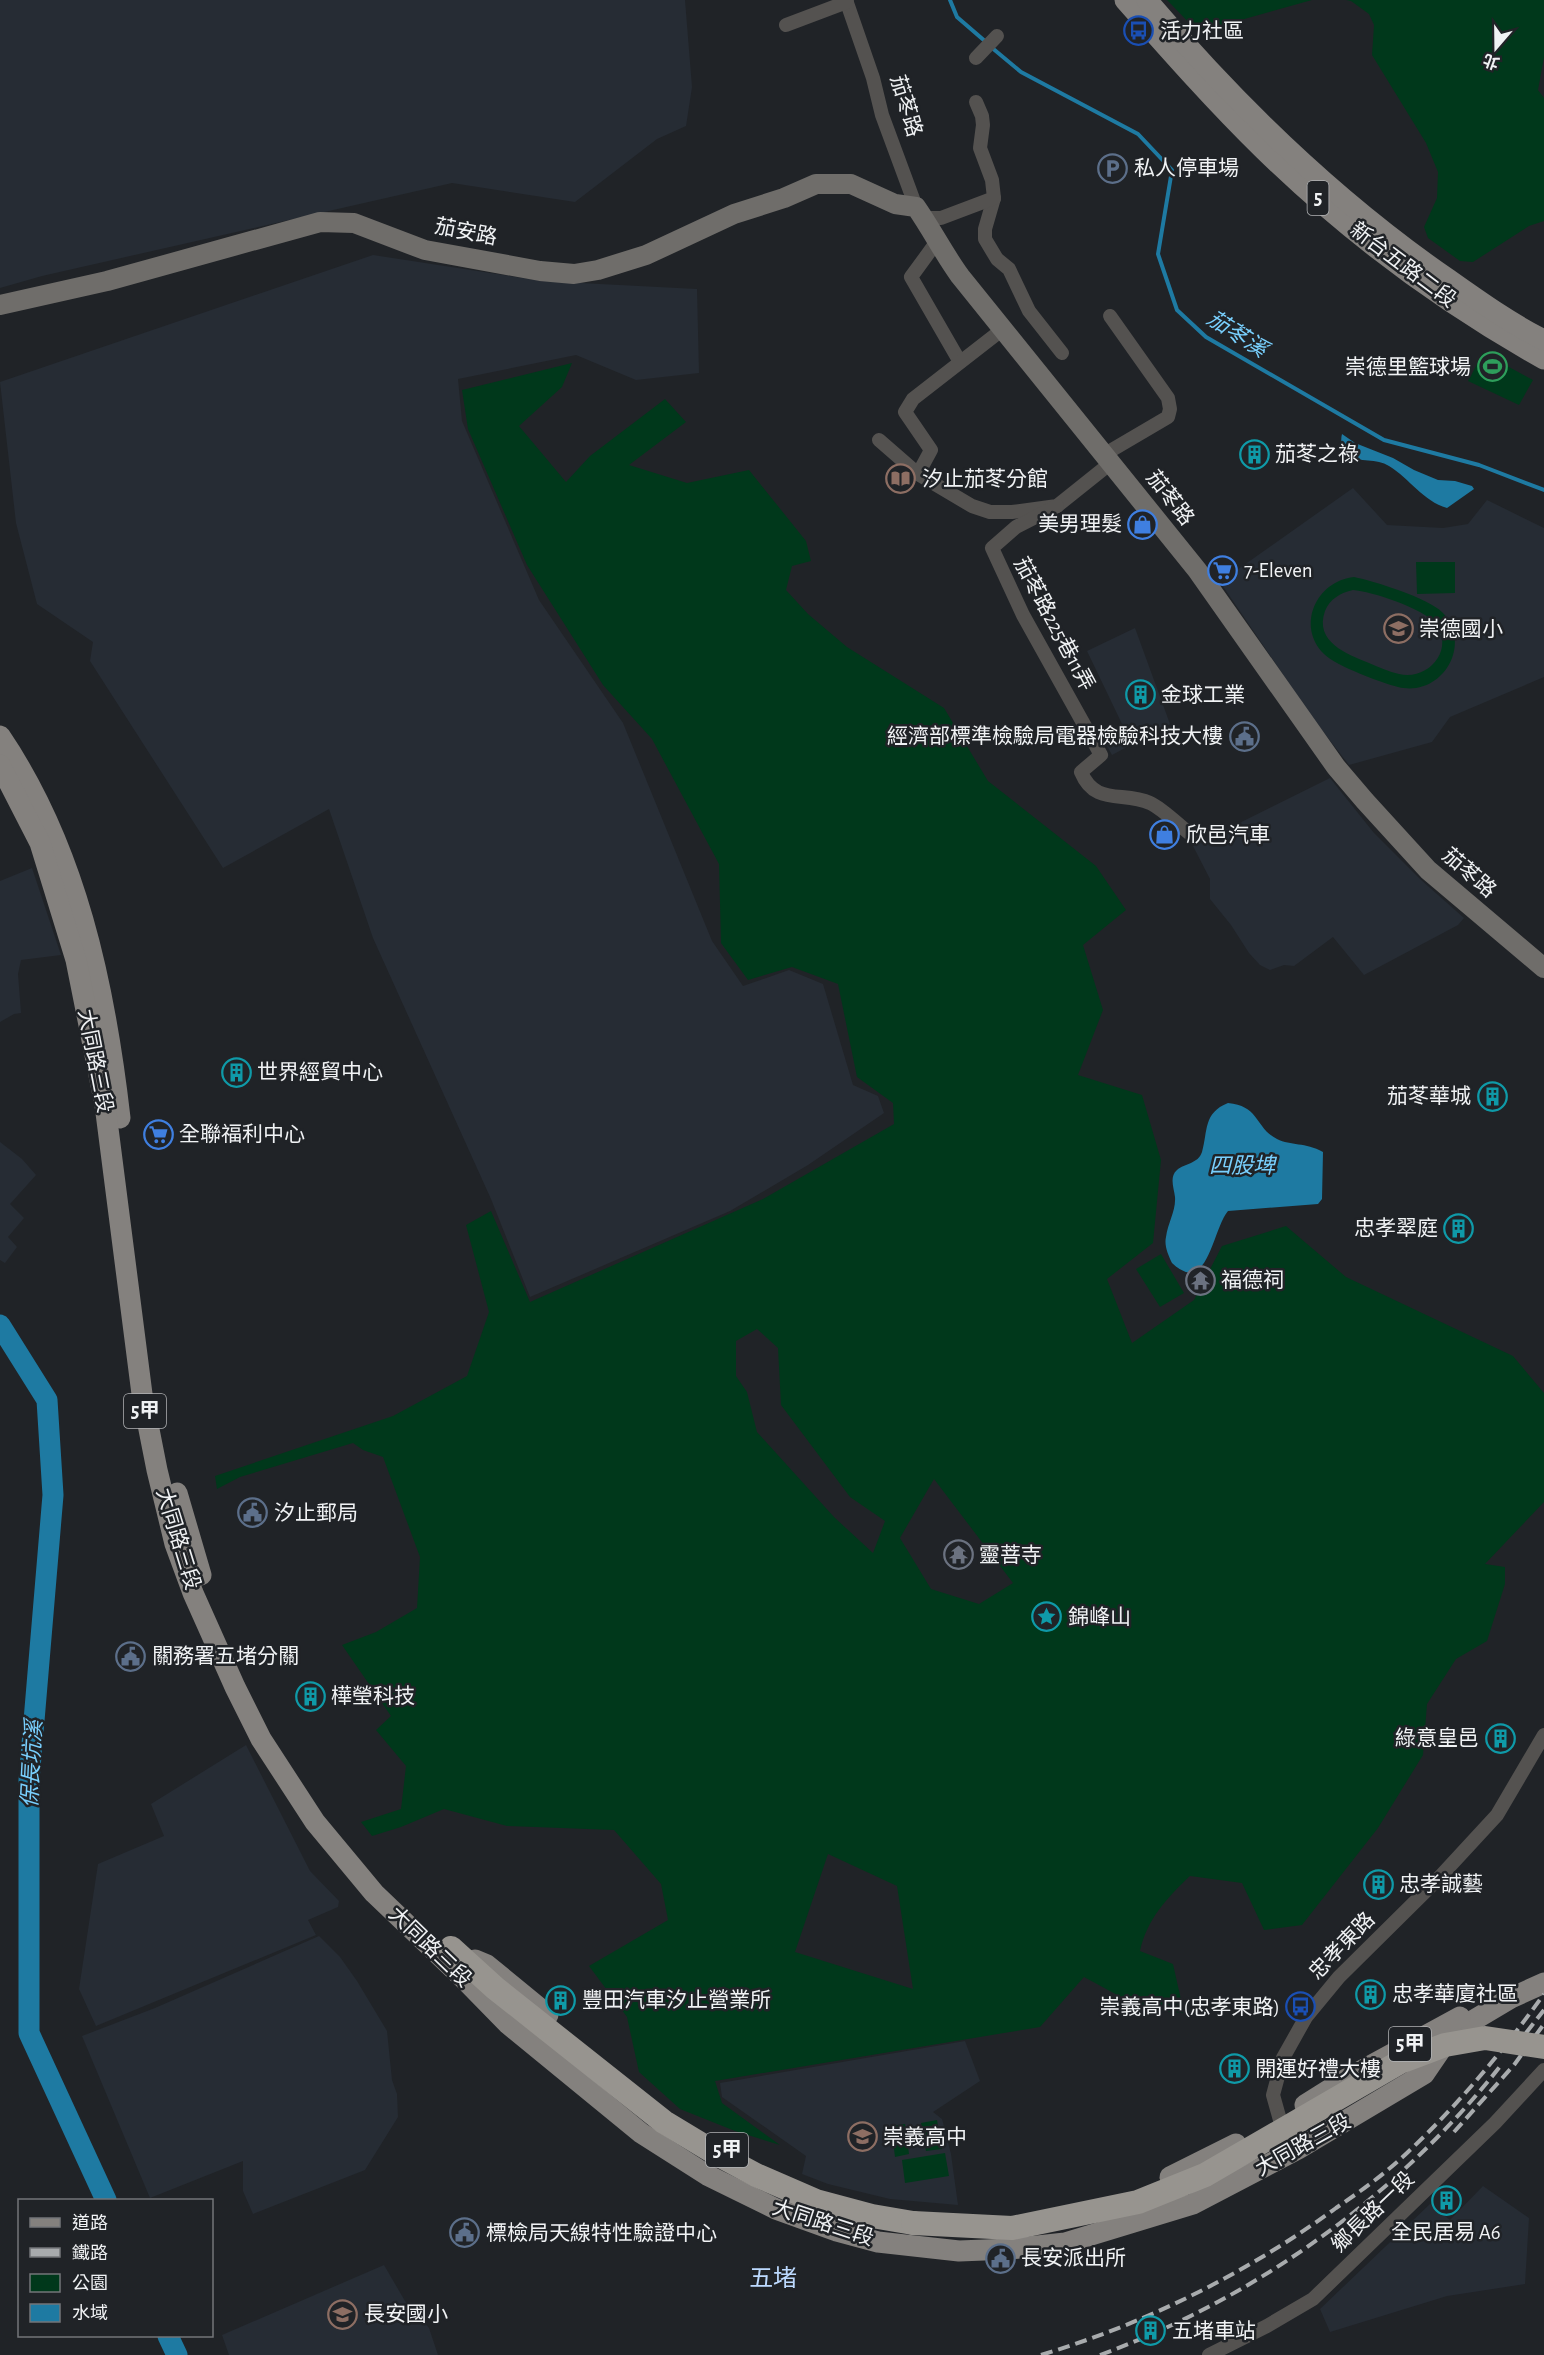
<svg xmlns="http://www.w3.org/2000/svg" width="1544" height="2355" viewBox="0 0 1544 2355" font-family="'Alegreya Sans','Noto Sans TC',sans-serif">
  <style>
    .built { fill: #262c34 }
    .green { fill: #00381b; fill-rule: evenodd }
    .water { fill: #1e7aa2 }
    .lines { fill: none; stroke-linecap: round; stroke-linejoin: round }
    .stream { stroke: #1e7aa2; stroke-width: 4 }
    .river { stroke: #1e7aa2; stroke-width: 21 }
    .street { stroke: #545250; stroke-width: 14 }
    .secondary { stroke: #6f6d6a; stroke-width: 20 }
    .primary { stroke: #84817e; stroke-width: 21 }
    .highway { stroke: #97948f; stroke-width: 24 }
    .rail { stroke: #a8abad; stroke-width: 4; stroke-dasharray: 12 6; stroke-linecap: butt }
    .highway-bridge { stroke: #97948f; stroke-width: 24 }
    .labels { text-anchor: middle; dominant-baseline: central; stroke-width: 5; stroke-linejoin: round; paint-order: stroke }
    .shield { fill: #202327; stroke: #b2b4b6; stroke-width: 1.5 }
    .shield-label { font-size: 20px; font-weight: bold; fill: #f0f2f4 }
    .poi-label { font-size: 21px; fill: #f0f2f4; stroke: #202327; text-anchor: start }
    .street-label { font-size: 21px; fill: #f0f2f4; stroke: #202327 }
    .water-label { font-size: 22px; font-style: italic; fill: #79d0fe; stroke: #202327 }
    .quarter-label { font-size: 24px; fill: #bcd9fe; stroke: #202327 }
  </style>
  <rect width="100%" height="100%" fill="#202327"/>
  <g class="built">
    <polygon points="0,0 685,0 692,87 686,126 657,139 575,202 452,183 42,276 0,288"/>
    <polygon points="373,255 542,281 697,289 699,373 636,380 576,355 458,379 462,421 539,600 623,723 712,941 743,986 789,970 823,984 853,1085 878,1096 884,1113 808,1165 730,1211 530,1297 491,1199 373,938 329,809 223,868 90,661 93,642 37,604 16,523 0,382"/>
    <polygon points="1353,488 1387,525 1443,528 1468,524 1487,500 1544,528 1544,677 1450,717 1432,742 1349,765 1314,720 1220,582"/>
    <polygon points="1135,628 1170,724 1112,755 1102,737 1123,726 1087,651"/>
    <polygon points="1330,778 1374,833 1420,879 1464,918 1458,925 1364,975 1333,937 1294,966 1284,965 1270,970 1260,965 1249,953 1231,925 1210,899 1210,879 1193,846"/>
    <polygon points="32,868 61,955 21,960 18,974 21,1013 14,1014 0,1022 0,881"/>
    <polygon points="0,1142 22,1159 36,1175 10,1204 24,1218 8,1237 17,1247 5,1263 0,1260"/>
    <polygon points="246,1745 310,1871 339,1901 338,1907 308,1920 316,1935 96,2026 79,1989 98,1864 164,1836 151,1804"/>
    <polygon points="319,1936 340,1957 357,1981 387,2031 392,2080 397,2094 398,2117 365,2170 253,2214 243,2191 243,2161 150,2198 82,2036 155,2008"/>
    <polygon points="965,2041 980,2081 933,2112 942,2119 951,2154 958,2205 890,2199 828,2184 802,2174 806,2156 722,2097 720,2083"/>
    <polygon points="1483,2186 1529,2218 1525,2284 1447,2296 1330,2332 1320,2309 1430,2204 1450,2220"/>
    <polygon points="384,2265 405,2301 429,2328 438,2355 229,2355 222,2335"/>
  </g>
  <g class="green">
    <polygon points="1167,0 1312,0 1198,32"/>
    <polygon points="1346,0 1544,0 1544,57 1538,90 1544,98 1544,221 1529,226 1473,262 1460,261 1428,238 1424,227 1437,198 1438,172 1426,143 1372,55 1374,25 1369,14 1351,1"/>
    <polygon points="1483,353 1533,380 1519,405 1468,381"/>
    <path d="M572 363 562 387 519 426 566 482 590 456 665 399 686 422 629 465 687 483 749 470 806 541 811 561 792 566 786 590 808 614 847 647 944 708 988 781 1096 866 1126 910 1083 945 1103 1010 1078 1075 1142 1095 1161 1160 1153 1243 1107 1279 1132 1343 1194 1300 1222 1246 1286 1226 1346 1277 1513 1356 1544 1393V1502L1485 1564 1505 1567V1584L1487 1641 1456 1659 1427 1704 1423 1755 1378 1828 1302 1925 1264 1930 1242 1883 1190 1876C1167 1898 1147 1919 1140 1951L1173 1964 1184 2013 1145 2010 1084 1977 1040 2027 715 2081 722 2103 780 2145 735 2131 680 2109 639 2072 627 2017 589 1966 668 1920 661 1884 614 1830 507 1826 444 1809 401 1827 372 1836 361 1822 401 1809 406 1766 376 1730 391 1716 342 1645 376 1632 417 1608 420 1557 383 1457 363 1450 353 1443 240 1477 217 1489 215 1476 393 1416 467 1376 489 1312 466 1225 491 1211 530 1302 763 1199 894 1124 893 1103 857 1077 838 984 792 967 748 980 721 943 719 864 652 739 603 685 527 565 468 429 462 390ZM757 1329 778 1348 781 1405 850 1497 885 1521 873 1553 834 1517 757 1432 747 1392 736 1376V1341ZM934 1479 1013 1583 979 1604 931 1589 900 1538ZM828 1854 897 1886 913 1989 795 1952Z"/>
    <polygon points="1416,562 1455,562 1455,593 1417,594"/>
    <path d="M1354 577C1374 581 1428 598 1442 612 1474 644 1442 698 1398 687 1382 683 1336 666 1324 654 1296 626 1316 581 1354 577ZM1353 590C1371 591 1425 609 1436 624 1455 650 1428 681 1399 674 1389 672 1379 667 1369 663 1347 654 1314 642 1325 611 1330 599 1340 593 1353 590Z"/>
    <polygon points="1161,1254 1184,1293 1160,1307 1136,1269"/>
    <polygon points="937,2120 942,2149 926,2151 921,2123"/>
    <polygon points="905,2124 909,2154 895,2157 891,2126"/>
    <polygon points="945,2153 949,2176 905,2183 902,2160"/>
  </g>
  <g class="water">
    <path d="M1342 434 1355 443 1393 458 1414 470 1438 480 1455 481 1472 486 1474 489 1447 508C1423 501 1410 479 1389 466 1377 458 1359 463 1348 455 1342 450 1340 441 1342 434Z"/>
    <path d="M1228 1103C1260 1106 1255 1128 1277 1139 1291 1146 1305 1142 1323 1152L1322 1199 1318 1204 1228 1211C1212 1230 1208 1297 1172 1263 1168 1255 1164 1245 1166 1237 1168 1222 1176 1211 1175 1197 1174 1188 1169 1177 1177 1170 1185 1163 1198 1164 1202 1152 1208 1131 1203 1113 1228 1103Z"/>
  </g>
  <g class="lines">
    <g class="stream">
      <polyline points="950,0 957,17 986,42"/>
      <polyline points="991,47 1021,72 1138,134 1172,170 1158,254 1177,310 1206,337 1384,440 1479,465 1544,490"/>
    </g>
    <g class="river">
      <polyline points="0,1325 47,1400 53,1495 29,1780 29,2033 106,2200"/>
      <polyline points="168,2336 177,2355"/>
    </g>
    <g class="street">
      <polyline points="846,0 873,78 882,115 916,207"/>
      <polyline points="786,25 847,2"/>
      <polyline points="976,58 997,36"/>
      <polyline points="994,198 985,229 985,239 997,259 1009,269 1029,311 1062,353"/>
      <polyline points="924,218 941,218 994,198 992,180 980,148 983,125 982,116 976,102"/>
      <polyline points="938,240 911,277 960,362"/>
      <polyline points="879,440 918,474 972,506 990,512 1012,512 1057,506 1112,462"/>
      <polyline points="1105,454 1168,417 1170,409 1168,398 1110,316"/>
      <polyline points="918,474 931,450 905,412 913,399 1003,329"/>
      <path d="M1057 506 1016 527 992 548 1023 615 1101 755 1081 772C1095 806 1123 791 1150 803 1162 808 1183 829 1195 838"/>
      <polyline points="1298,2149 1280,2120 1273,2095 1283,2058 1306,2017 1339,1977 1437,1880 1497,1815 1544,1735"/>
      <polyline points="1209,2355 1267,2326 1313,2299 1495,2123 1544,2070"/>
    </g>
    <path class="secondary" d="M0 305 107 281 320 222 354 223 425 250 540 271 574 274 598 270 646 255 734 214 784 198 816 184H851L895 204 916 207C932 230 944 254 960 276L1197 570 1336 767 1365 801 1428 870 1544 968"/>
    <g class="primary">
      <path d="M1125 0C1170 51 1215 102 1264 150 1348 232 1442 302 1544 359"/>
      <path d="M1147 0C1236 105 1335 201 1448 279 1479 301 1510 323 1544 340"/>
      <path d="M0 736C76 848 105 986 120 1118"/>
      <polyline points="0,765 40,843 76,960 105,1105 142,1394 157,1470 175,1544 193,1593 235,1687 261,1739 315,1822 374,1893 465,1980 508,2024 641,2133 707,2175 776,2209 837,2231 878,2242 959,2251 1010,2249 1065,2243 1193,2204 1298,2149 1424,2074 1452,2033 1511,1998 1544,1983"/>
      <polyline points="177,1493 201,1575"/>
      <polyline points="475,1960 487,1965 548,2015"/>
      <polyline points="1305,2105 1348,2078 1460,2017"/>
      <polyline points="1170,2177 1236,2144"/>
    </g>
    <polyline class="highway" points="451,1948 495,1988 664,2122 717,2154 756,2175 816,2201 872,2216 913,2223"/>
    <g class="rail">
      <polyline points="1526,2033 1544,2010"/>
      <polyline points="1454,2132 1514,2065 1544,2024"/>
      <path d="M1041 2355C1147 2323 1247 2273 1336 2208 1361 2191 1386 2173 1408 2152 1459 2104 1503 2051 1544 1994"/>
      <path d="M1100 2355C1256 2298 1399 2195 1502 2064"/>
    </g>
    <polyline class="highway-bridge" points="913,2223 1012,2228 1138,2202 1205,2175 1400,2062 1445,2045 1485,2038 1544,2047"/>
  </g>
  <defs>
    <symbol id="bus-ring" viewBox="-11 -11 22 22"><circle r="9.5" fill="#202327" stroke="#1a4fb4" stroke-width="1.5"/><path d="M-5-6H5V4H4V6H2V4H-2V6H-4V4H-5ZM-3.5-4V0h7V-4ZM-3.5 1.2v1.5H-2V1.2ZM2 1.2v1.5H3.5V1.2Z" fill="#1a4fb4"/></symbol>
    <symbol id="parking-ring" viewBox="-11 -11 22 22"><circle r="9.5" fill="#202327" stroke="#5c6f8a" stroke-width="1.5"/><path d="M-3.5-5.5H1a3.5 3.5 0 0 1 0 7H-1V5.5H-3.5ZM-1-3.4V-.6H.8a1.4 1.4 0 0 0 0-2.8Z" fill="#5c6f8a"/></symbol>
    <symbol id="stadium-ring" viewBox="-11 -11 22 22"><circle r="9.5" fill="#202327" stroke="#2e9e5b" stroke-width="1.5"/><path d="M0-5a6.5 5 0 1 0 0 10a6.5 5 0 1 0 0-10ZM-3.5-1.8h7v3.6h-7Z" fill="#2e9e5b"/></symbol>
    <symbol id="building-ring" viewBox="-11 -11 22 22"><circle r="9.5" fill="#202327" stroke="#0f9aa8" stroke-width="1.5"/><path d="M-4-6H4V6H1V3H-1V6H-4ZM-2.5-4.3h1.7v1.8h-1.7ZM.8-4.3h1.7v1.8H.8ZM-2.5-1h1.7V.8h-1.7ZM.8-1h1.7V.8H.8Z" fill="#0f9aa8"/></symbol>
    <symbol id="library-ring" viewBox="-11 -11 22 22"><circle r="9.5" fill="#202327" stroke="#8d6e63" stroke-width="1.5"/><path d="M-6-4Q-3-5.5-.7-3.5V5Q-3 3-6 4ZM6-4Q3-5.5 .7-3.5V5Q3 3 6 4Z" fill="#8d6e63"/></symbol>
    <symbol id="shop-ring" viewBox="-11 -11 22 22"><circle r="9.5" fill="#202327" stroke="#3f7fe0" stroke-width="1.5"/><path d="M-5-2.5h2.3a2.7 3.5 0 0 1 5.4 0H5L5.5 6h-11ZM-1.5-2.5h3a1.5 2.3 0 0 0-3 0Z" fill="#3f7fe0"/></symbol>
    <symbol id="supermarket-ring" viewBox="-11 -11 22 22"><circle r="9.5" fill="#202327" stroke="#3f7fe0" stroke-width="1.5"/><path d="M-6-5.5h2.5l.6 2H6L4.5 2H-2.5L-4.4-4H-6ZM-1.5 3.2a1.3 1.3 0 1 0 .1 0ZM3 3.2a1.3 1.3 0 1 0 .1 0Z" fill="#3f7fe0"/></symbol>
    <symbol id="school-ring" viewBox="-11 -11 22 22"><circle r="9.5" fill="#202327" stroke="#8d6e63" stroke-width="1.5"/><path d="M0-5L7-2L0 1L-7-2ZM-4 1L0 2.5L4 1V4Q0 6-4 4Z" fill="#8d6e63"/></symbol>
    <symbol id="civic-ring" viewBox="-11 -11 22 22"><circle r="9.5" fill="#202327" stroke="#5c6f8a" stroke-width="1.5"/><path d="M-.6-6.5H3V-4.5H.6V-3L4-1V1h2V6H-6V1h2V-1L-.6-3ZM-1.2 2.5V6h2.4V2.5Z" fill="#5c6f8a"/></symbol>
    <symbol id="temple-ring" viewBox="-11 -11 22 22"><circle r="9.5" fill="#202327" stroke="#6b7280" stroke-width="1.5"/><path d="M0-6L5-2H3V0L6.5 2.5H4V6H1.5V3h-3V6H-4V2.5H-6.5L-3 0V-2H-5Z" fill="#6b7280"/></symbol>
    <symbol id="sight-ring" viewBox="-11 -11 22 22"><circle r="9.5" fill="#202327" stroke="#0f9aa8" stroke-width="1.5"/><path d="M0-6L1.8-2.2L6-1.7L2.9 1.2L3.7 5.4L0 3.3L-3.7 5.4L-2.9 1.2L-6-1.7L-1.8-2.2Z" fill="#0f9aa8"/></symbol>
  </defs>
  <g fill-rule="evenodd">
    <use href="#bus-ring" x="1122" y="14" width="33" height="33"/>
    <use href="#parking-ring" x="1096" y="152" width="33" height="33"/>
    <use href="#stadium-ring" x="1476" y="350" width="33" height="33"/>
    <use href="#building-ring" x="1238" y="438" width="33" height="33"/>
    <use href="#library-ring" x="884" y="462" width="33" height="33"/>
    <use href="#shop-ring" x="1126" y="508" width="33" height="33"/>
    <use href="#supermarket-ring" x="1206" y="554" width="33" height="33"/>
    <use href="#school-ring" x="1382" y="612" width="33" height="33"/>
    <use href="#building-ring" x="1124" y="678" width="33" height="33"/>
    <use href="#civic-ring" x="1228" y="720" width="33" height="33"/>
    <use href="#shop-ring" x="1148" y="818" width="33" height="33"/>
    <use href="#building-ring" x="220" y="1056" width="33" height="33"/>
    <use href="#building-ring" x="1476" y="1080" width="33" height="33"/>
    <use href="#supermarket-ring" x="142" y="1118" width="33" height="33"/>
    <use href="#building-ring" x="1442" y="1212" width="33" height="33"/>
    <use href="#temple-ring" x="1184" y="1264" width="33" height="33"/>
    <use href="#civic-ring" x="236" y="1496" width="33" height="33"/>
    <use href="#temple-ring" x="942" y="1538" width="33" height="33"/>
    <use href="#sight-ring" x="1030" y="1600" width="33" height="33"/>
    <use href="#civic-ring" x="114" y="1640" width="33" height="33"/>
    <use href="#building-ring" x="294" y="1680" width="33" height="33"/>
    <use href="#building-ring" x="1484" y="1722" width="33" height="33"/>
    <use href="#building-ring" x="1362" y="1868" width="33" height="33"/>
    <use href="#building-ring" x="1354" y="1978" width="33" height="33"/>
    <use href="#building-ring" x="544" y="1984" width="33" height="33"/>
    <use href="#bus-ring" x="1284" y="1990" width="33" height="33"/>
    <use href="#building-ring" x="1218" y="2052" width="33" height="33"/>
    <use href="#school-ring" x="846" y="2120" width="33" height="33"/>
    <use href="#building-ring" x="1430" y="2184" width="33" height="33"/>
    <use href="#civic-ring" x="448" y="2216" width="33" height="33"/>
    <use href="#civic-ring" x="984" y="2242" width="33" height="33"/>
    <use href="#school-ring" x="326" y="2298" width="33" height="33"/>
    <use href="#building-ring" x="1134" y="2314" width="33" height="33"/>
  </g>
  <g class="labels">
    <g class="shield">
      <rect x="1307.5" y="181" width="21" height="34" rx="4.5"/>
      <rect x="124" y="1394" width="42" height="34" rx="4.5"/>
      <rect x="1389" y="2027" width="42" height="34" rx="4.5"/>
      <rect x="706" y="2133" width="42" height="34" rx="4.5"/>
    </g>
    <g class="shield-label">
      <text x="1318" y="198">5</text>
      <text x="145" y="1411">5甲</text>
      <text x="1410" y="2044">5甲</text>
      <text x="727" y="2150">5甲</text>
    </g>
    <g class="poi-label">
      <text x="1160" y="31">活力社區</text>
      <text x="1134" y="168">私人停車場</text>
      <text x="1471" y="367" text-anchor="end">崇德里籃球場</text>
      <text x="1275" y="454">茄苳之祿</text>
      <text x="922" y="479">汐止茄苳分館</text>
      <text x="1122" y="524" text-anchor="end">美男理髮</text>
      <text x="1244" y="570">7-Eleven</text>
      <text x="1419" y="629">崇德國小</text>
      <text x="1161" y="695">金球工業</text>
      <text x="1223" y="736" text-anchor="end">經濟部標準檢驗局電器檢驗科技大樓</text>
      <text x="1186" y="835">欣邑汽車</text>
      <text x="257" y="1072">世界經貿中心</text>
      <text x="1471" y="1096" text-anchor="end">茄苳華城</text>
      <text x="179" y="1134">全聯福利中心</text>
      <text x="1438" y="1228" text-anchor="end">忠孝翠庭</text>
      <text x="1221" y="1280">福德祠</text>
      <text x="274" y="1513">汐止郵局</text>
      <text x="979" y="1555">靈菩寺</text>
      <text x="1068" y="1617">錦峰山</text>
      <text x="152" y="1656">關務署五堵分關</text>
      <text x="331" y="1696">樺瑩科技</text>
      <text x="1479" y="1738" text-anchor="end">綠意皇邑</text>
      <text x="1399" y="1884">忠孝誠藝</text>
      <text x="1392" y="1994">忠孝華廈社區</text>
      <text x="582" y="2000">豐田汽車汐止營業所</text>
      <text x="1280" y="2007" text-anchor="end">崇義高中(忠孝東路)</text>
      <text x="1255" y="2069">開運好禮大樓</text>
      <text x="883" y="2137">崇義高中</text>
      <text x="1446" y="2232" text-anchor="middle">全民居易 A6</text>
      <text x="486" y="2233">標檢局天線特性驗證中心</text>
      <text x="1021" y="2258">長安派出所</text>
      <text x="364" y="2314">長安國小</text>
      <text x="1172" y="2331">五堵車站</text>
    </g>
    <g class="street-label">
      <text transform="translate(906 106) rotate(73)">茄苳路</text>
      <text transform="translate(466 232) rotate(11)">茄安路</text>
      <text transform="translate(1403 265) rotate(37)">新台五路二段</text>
      <text transform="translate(1170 498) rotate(52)">茄苳路</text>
      <text transform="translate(1054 624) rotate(62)">茄苳路225巷11弄</text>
      <text transform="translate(1469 873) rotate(41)">茄苳路</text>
      <text transform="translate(95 1061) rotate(79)">大同路三段</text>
      <text transform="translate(178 1539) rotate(73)">大同路三段</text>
      <text transform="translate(1342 1946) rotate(-46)">忠孝東路</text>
      <text transform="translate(430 1947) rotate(44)">大同路三段</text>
      <text transform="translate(1303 2145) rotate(-29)">大同路三段</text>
      <text transform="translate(1373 2212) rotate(-44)">鄉長路一段</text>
      <text transform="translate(823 2223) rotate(18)">大同路三段</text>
    </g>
    <g class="water-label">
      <text transform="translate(1237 334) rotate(33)">茄苳溪</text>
      <text x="1242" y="1166">四股埤</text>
      <text transform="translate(32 1764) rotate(-87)">保長坑溪</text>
    </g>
    <g class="quarter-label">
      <text x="773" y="2279">五堵</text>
    </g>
  </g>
  <rect x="18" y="2199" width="195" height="138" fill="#202327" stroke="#737679" stroke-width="1.5"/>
  <rect x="30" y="2218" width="30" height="9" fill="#84817e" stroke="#737679" stroke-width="1.5"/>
  <text x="72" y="2229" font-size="18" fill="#f0f2f4">道路</text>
  <rect x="30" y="2248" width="30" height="9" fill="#a8abad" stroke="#737679" stroke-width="1.5"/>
  <text x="72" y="2259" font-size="18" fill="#f0f2f4">鐵路</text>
  <rect x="30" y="2274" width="30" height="18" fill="#00381b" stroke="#737679" stroke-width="1.5"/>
  <text x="72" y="2289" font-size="18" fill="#f0f2f4">公園</text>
  <rect x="30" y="2304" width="30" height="18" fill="#1e7aa2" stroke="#737679" stroke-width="1.5"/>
  <text x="72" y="2319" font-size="18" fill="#f0f2f4">水域</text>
  <g transform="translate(1496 48) rotate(200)" stroke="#202327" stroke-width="4.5" paint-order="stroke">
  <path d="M0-4.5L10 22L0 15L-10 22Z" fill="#f0f2f4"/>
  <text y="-9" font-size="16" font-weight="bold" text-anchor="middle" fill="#f0f2f4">北</text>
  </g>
</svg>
